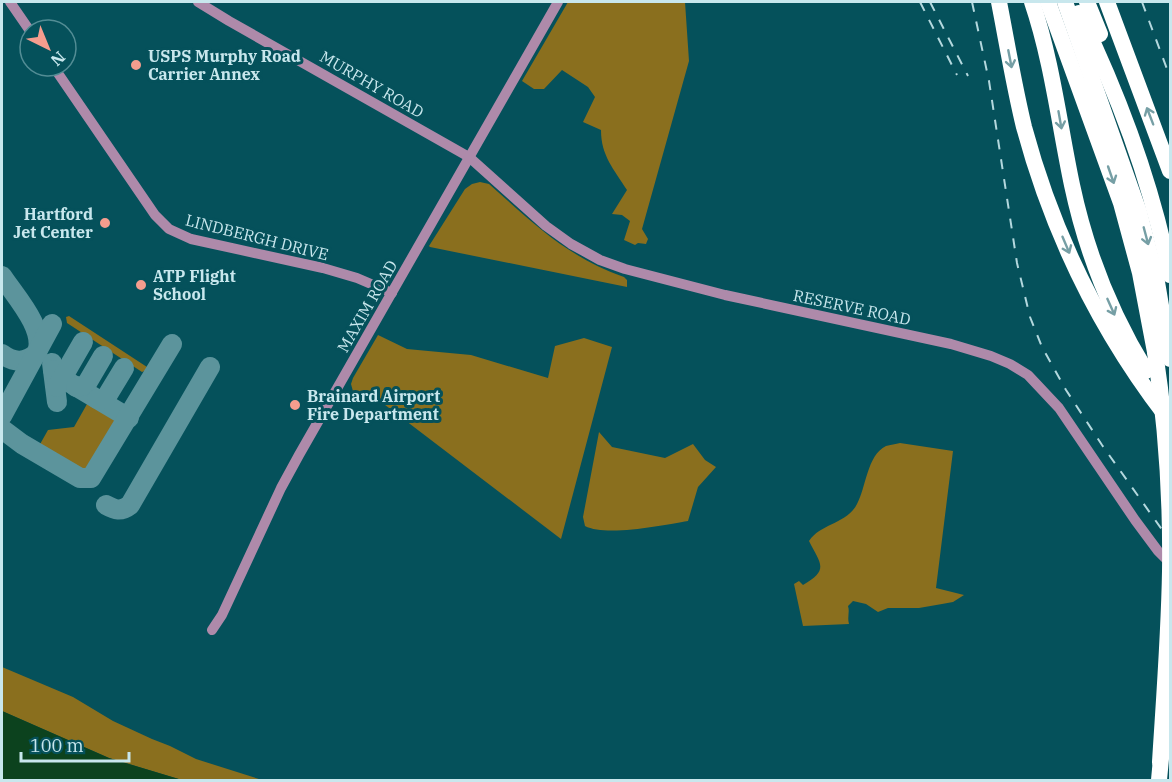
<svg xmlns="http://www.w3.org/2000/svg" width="1172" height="782" viewBox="0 0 1172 782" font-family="'IBM Plex Serif',serif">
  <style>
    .green { fill: #8a6f1e }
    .water { fill: #0c421e }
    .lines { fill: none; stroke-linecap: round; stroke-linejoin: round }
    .taxiway { stroke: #5c949c; stroke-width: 20 }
    .minor { stroke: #ae8aaa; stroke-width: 10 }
    .highway { stroke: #fff; stroke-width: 16 }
    .rail { stroke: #b4d8de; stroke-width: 2; stroke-dasharray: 10 10; stroke-linecap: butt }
    .highway-bridge { stroke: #fff; stroke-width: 16 }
    .oneway { stroke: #769fa5 }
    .poi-dot { fill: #f59d8e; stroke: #05515b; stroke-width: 2 }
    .labels { text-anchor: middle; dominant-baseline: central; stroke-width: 6; stroke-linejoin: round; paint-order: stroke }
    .poi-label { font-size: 16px; font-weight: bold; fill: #c8e7ed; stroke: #05515b; text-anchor: start }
    .street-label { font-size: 16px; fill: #c8e7ed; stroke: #05515b }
  </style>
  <rect width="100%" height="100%" fill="#05515b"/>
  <g class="green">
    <path d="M568 2H685L689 61 642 229 648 239 646 244 638 243 635 245 624 240 630 221 622 215 612 214 627 190C614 169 601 156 601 130L583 122 595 97 588 87 562 70 544 89H534L522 81Z"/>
    <path d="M480 182 489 184C533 223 567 257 624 277L627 280V287L430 247 429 246 465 189 472 184Z"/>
    <polygon points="69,316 147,367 147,370 142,372 67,323 66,317"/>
    <polygon points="378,335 407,349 471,355 548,378 555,346 584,338 612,347 561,539 372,395 354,395 351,384 353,378"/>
    <polygon points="91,397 116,412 120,419 95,463 83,470 74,467 39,446 48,430 74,427"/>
    <path d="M599 432 612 447 665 458 693 444 705 460 716 467 698 487 688 521C664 525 606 537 585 526L583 517Z"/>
    <path d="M900 443 953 451 936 588 964 595 953 602 942 604 919 608H888L878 612 866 604 853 601 848 606C850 612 847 617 849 624L803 626 794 584 799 581 803 585C830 570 820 563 809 541 821 523 847 524 857 504 866 488 867 455 886 446 890 445 896 444 900 443Z"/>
    <polygon points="2,667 73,697 113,721 152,739 170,746 196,759 262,780 182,780 109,758 2,711"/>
  </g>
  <polygon class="water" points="2,711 109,758 182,780 2,780"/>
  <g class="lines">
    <g class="taxiway">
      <path d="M2 276C15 296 46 329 37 353 25 363 14 363 2 354"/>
      <polyline points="52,363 57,402"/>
      <polyline points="53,370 55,374 129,418"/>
      <polyline points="57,387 83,342"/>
      <polyline points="76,387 86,385 103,356"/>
      <polyline points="97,399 103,399 107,396 124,368"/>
      <polyline points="2,416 52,324"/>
      <polyline points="2,429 22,444 80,478 91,478 172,344"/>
      <path d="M106 505C115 510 121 512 130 505L210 367"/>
    </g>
    <g class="minor">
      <polyline points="10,2 30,31"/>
      <polyline points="198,2 229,21 469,157 546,226 571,244 600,260 625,269 725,295 951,344 991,356 1010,364 1028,375 1059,408 1135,520 1158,551 1170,563"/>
      <polyline points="53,66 155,215 169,229 191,239 323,268 357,278 392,293"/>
      <polyline points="212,630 222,615 281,488 299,455 558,2"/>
    </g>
    <g class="highway">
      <path d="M999 2C1007 43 1014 86 1024 127 1052 231 1100 330 1166 416"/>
      <path d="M1032 2C1052 61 1059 123 1072 185 1086 251 1111 314 1146 371"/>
      <polyline points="1048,2 1121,203 1140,273 1155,352"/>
      <polyline points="1065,2 1139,212 1157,282 1170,359"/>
      <polyline points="1087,2 1100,34"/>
      <polyline points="1107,2 1170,171"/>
      <path d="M1079 13C1119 96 1152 184 1170 275"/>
      <polyline points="1159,780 1162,748"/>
    </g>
    <g class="rail">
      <polyline points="920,2 957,75"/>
      <polyline points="930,2 968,76"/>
      <polyline points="972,2 989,81 1017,263 1030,317 1042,347 1066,390 1102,445 1170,541"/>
      <polyline points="1142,2 1170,77"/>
    </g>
    <path class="highway-bridge" d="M1155 352C1166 424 1171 498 1170 571 1169 634 1164 698 1160 762"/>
  </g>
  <defs><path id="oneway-shaft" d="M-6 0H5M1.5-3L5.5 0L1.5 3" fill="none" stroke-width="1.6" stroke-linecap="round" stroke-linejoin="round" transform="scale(1.5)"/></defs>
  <g class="oneway">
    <use href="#oneway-shaft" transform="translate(1010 59) rotate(79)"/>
    <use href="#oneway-shaft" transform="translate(1150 116) rotate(-111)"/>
    <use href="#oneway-shaft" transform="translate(1060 120) rotate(80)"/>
    <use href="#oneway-shaft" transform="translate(1111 175) rotate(71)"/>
    <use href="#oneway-shaft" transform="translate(1146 236) rotate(75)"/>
    <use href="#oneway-shaft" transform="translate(1066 245) rotate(67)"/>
    <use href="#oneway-shaft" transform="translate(1111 307) rotate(66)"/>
  </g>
  <g class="poi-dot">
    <circle cx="136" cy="65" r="6"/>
    <circle cx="105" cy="223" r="6"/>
    <circle cx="141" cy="285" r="6"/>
    <circle cx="295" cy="405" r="6"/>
  </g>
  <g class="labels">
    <g class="poi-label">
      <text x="148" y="56">USPS Murphy Road<tspan x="148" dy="18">Carrier Annex</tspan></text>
      <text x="93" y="214" text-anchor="end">Hartford<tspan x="93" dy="18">Jet Center</tspan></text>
      <text x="153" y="276">ATP Flight<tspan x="153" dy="18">School</tspan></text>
      <text x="307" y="396">Brainard Airport<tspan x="307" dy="18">Fire Department</tspan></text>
    </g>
    <g class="street-label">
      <text transform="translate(372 84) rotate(30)">MURPHY ROAD</text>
      <text transform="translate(257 237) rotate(14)">LINDBERGH DRIVE</text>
      <text transform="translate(367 306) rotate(-60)">MAXIM ROAD</text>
      <text transform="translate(852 307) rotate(12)">RESERVE ROAD</text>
    </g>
  </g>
  <rect width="1172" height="782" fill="none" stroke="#c8e7ed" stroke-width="6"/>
  <g transform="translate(48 48) rotate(137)"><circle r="28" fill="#05515b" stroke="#538d95" stroke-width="1.5"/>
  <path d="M0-4.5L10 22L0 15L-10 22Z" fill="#f59d8e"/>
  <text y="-9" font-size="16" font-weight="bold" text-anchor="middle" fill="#c8e7ed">N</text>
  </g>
  <path d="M21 752v9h108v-9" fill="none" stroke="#c8e7ed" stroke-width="3"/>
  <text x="30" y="752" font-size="18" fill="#c8e7ed" stroke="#05515b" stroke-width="4.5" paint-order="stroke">100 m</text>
</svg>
